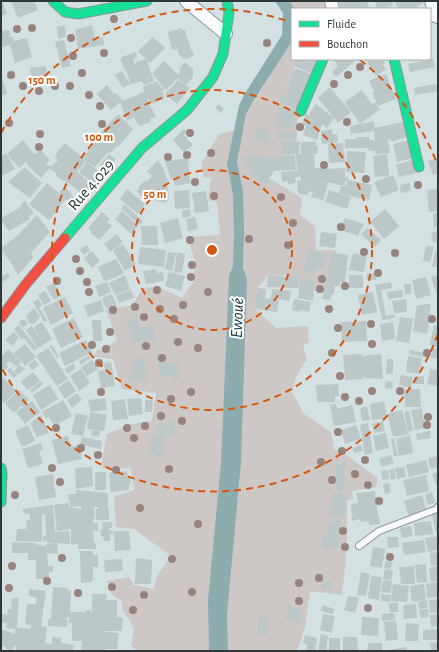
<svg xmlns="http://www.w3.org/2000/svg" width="439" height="652" viewBox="0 0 439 652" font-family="'Alegreya Sans',sans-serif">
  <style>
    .green { fill: #cdc8c5 }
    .water { fill: #8dacae }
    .building { fill: #bcc7c8 }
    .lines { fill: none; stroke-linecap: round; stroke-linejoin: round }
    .lane-casing { stroke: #8c9797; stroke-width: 8 }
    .street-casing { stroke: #8c9797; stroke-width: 14 }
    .fast-casing { stroke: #8c9797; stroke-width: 11 }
    .jam-casing { stroke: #8c9797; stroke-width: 11 }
    .lane { stroke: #f8fafb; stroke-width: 6 }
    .street { stroke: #f8fafb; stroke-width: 12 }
    .fast { stroke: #16e098; stroke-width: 9 }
    .jam { stroke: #f24e42; stroke-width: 9 }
    .tree { fill: #98847d }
    .ring { fill: none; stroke: #d55610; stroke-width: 2; stroke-dasharray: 7 5 }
    .labels { text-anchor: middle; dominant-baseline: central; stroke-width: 4; stroke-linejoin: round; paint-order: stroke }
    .street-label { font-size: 16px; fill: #2e3838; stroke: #fff }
    .water-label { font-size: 17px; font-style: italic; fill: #0a3235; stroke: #fff }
    .centre { fill: #d55610; stroke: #fff; stroke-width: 2 }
    .ring-label { font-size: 12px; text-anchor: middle; font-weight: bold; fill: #d55610; stroke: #fff; stroke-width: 4; stroke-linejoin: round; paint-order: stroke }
  </style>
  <rect width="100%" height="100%" fill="#d3e1e2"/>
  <g class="green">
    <polygon points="290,1 325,1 328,9 294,9"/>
    <path d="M292 39V59H296L285 96 281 95 279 102 298 109 296 154 276 156V160L254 154 241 158C250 171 254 180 269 185L272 180 302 198 300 215 315 226 316 250H332L323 292 298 288 299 276 268 275 258 288 255 309 276 328 308 326 309 343 303 344 307 361 305 362 296 377 292 392 304 414 331 432 334 449 349 457 378 478 376 487 352 491 353 499 347 501C348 532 346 564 342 595L310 591 305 628 297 651H138L131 646 134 629 130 621 122 609V601L112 595 107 581 129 577 134 585 153 589 157 576 171 556 134 529 116 527 114 497 134 490 131 468 103 469 102 462 107 434 131 424 152 421 156 393 122 389 113 359 94 357 97 350 103 349 117 340 106 310 132 305 143 288 158 287 182 298 193 282 195 262 188 237 220 235 217 202 208 200 211 177 204 178 201 164 219 134 244 128 246 114 254 101 291 43Z"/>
  </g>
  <polygon class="water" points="275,1 290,1 294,9 292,9 291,43 254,100 246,114 237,162 243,191 244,231 243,268 247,278 241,462 227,615 228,651 209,651 208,600 221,463 229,276 233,266 234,234 233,195 227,164 239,106 244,95 282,35 283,13"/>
  <g class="building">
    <polygon points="11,1 34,1 38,10 18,18"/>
    <polygon points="344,1 367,1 370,9 341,9 339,3"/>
    <polygon points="375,1 392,1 393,5 381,9 377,9"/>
    <polygon points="395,1 424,1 424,3 417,6 418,8 415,9 398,9"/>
    <polygon points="3,3 7,14 1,16 1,4"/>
    <polygon points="92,25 95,39 103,37 104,45 78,49 75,30"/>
    <polygon points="57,26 65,26 66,37 58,39"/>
    <polygon points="182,28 182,30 185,30 191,50 192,50 194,56 184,59 179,55 177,49 172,50 168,32"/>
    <polygon points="9,30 10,37 13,37 14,41 27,38 32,57 15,63 10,45 2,47 1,31"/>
    <polygon points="153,37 165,48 150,63 147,61 154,81 144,85 142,81 131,84 125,68 124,69 120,59 122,58 122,57 136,52 137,58 133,59 135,65 136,64 136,62 146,59 138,51"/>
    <polygon points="64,40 71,66 62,68 55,42"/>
    <polygon points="296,59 316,59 313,74 294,66"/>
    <polygon points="333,59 353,59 355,61 336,77 332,72 338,66"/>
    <polygon points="372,59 382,59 385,63 383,65 386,69 376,76 367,62"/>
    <polygon points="433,59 435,67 410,72 408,64"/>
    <polygon points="164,61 178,75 181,70 179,69 185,62 193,69 193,77 186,85 178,79 179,77 166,90 152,74"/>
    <polygon points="46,66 48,81 32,83 30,68"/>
    <polygon points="294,68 312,74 298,109 279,102 281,95 285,96"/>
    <polygon points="122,71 130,84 123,88 115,75"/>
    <polygon points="386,74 396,99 378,106 372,92 374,91 369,81"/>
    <polygon points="178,80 190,88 177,104 165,94"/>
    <polygon points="157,81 161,88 163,87 164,90 162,91 165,98 152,104 149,99 148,100 151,108 152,108 156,117 150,119 151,122 139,126 134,117 127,121 120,102 144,92 143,87"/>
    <polygon points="4,82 7,94 1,96 1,83"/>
    <polygon points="436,84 438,91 415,95 414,88"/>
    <polygon points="107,85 114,94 116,93 123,100 111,110 97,94"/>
    <polygon points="330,87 351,112 338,123 318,98"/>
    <polygon points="362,90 372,104 375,102 380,109 360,124 374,121 375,128 402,122 410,136 391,142 390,139 388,140 390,153 376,154 375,151 368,150 369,148 345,148 345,139 356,139 356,137 369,137 369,139 375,141 374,131 351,134 350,126 360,124 345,102"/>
    <polygon points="218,104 224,109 221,113 215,108"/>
    <polygon points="316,104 334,118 327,128 322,124 317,140 303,135 306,126 302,124 306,114 310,116 309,114"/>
    <polygon points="278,108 294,110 293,123 295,124 295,128 276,126"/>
    <polygon points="118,114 133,129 119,146 118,145 109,154 108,152 95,167 86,161 77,172 93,185 84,196 69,183 68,183 64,180 63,181 56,176 57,174 50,168 58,160 55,158 57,155 56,154 65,143 83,158 96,141 94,140"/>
    <polygon points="257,128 270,131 268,143 255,140"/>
    <polygon points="184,129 187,132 184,135 193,145 184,152 173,140"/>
    <polygon points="332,129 333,135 337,134 338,142 322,144 321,131"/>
    <polygon points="278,130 297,132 296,140 277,138"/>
    <polygon points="23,140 34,154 36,154 40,149 50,160 46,164 51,167 41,178 27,165 28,164 26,162 19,168 7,154"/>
    <polygon points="409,140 413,158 397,162 393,144"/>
    <polygon points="283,141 300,142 299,154 301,154 301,142 316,142 316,146 318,146 317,154 314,154 315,168 326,168 326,169 345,168 345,177 348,177 348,180 372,185 369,200 365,199 365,200 339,193 341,186 346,186 347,181 345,181 345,185 336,185 337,184 334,184 334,183 327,183 327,185 328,185 323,200 311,197 313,192 309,191 308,195 298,194 297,181 301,180 301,177 295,177 296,183 288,184 288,181 282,182 281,172 297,171 296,154 282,154"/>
    <polygon points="343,143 345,162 329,163 328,144"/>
    <polygon points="347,151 366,152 364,173 346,172"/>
    <polygon points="6,153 15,169 2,176 1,174 1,156"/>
    <polygon points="109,154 116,159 105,171 99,166"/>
    <polygon points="254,154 276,160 276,156 295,155 296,170 274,171 269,179 272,180 270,185 263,183 254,177 241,158"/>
    <polygon points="387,154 389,176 375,177 373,156"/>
    <polygon points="188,158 190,183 175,186 174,178 171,179 165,161"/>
    <polygon points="438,158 438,174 433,175 428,161"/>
    <polygon points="158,160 163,168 168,181 165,183 168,188 169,199 165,203 142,197 137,191 139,188 139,187 145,180 147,182 152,176 147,171"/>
    <polygon points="412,160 416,173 399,177 396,165"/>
    <polygon points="87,162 102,174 94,184 79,172"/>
    <polygon points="25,167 42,183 30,198 8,182"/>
    <polygon points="393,175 399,190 381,197 374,182"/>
    <polygon points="47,183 66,199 49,220 29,204"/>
    <polygon points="410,183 411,191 401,193 400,185"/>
    <polygon points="65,187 73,195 72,196 80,204 74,208 69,204 68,203 69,202 59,192"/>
    <polygon points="127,189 145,204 138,214 120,199"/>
    <polygon points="438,189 438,211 429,212 427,190"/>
    <polygon points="189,190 190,208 175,209 174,191"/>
    <polygon points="329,190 351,197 347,209 325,202"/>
    <polygon points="206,191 209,211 195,213 192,193"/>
    <polygon points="25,201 34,214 29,216 30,219 9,231 1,220 1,218 21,207 21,204"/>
    <polygon points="124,204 143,221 140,225 121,209"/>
    <polygon points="190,209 191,216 183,218 182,211"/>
    <polygon points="385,209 399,226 384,239 370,222"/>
    <polygon points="122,211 138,226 131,234 115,219"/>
    <polygon points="102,212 110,219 107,222 112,226 99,240 90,232 91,231 88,228"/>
    <polygon points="438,213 438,226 434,227 433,214"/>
    <polygon points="37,215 50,232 31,253 33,258 18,275 11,263 1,249 1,248 18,235"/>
    <polygon points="195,217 198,229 188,231 186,219"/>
    <polygon points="178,218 183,238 165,243 160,223"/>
    <polygon points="345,218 364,224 362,229 361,229 358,236 341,230"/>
    <polygon points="141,226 157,226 158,245 142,245"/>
    <polygon points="367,228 381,240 375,247 361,234"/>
    <polygon points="438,231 438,242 433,243 431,233"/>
    <polygon points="321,232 337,234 335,248 319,246"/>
    <polygon points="117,234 123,242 110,252 104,244"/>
    <polygon points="123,244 136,264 125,271 113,250"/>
    <polygon points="86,245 90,250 84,255 80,250"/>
    <polygon points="426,246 434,247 430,262 423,261"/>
    <polygon points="140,247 166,250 164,267 138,264"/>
    <polygon points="308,250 326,254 323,269 316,268 315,274 304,272"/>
    <polygon points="332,250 336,251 336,253 348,255 345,282 340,282 340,286 335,286 334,294 332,294 330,300 322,299"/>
    <polygon points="92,251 100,261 92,268 84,258"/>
    <polygon points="168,252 176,253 172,271 165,269"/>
    <polygon points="177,252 185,254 182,273 174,272"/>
    <polygon points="435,252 438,252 438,267 432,267"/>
    <polygon points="353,253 367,256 364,272 349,270"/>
    <polygon points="116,259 124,273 115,278 104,281 98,267"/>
    <polygon points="156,269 157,273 163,272 164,281 146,284 143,271"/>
    <polygon points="169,272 185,276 181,291 165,286"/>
    <polygon points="8,273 10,276 1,283 1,274 3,276"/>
    <polygon points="367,273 376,274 376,280 367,280"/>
    <polygon points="125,275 130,289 115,295 109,283"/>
    <polygon points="268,275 289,277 289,275 299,276 298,288 267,287"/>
    <rect x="349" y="275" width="14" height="13"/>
    <polygon points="438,275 438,294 437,295 431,277"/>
    <polygon points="426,277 431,295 416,299 412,280"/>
    <polygon points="301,279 315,281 313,301 298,298"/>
    <polygon points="107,282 111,292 99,297 95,286"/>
    <polygon points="391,282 392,288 381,290 386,316 394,314 395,318 382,320 375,285"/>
    <polygon points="54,283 62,296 54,300 46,287"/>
    <polygon points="404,284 411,284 411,294 405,294"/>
    <polygon points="258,288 266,289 265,298 271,299 272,289 291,291 289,301 279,299 277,312 255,309"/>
    <polygon points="131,290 134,298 119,303 116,295"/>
    <polygon points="402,290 403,297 388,299 387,292"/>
    <polygon points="45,291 51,301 44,305 38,295"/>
    <polygon points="373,292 377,312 362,315 358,295"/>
    <polygon points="112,294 117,306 106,309 102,298"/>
    <polygon points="65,297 73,313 51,325 43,308"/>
    <polygon points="38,299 42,305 39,307 47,320 44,322 33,302"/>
    <polygon points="294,299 311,302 309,312 300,310 300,312 292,310"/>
    <polygon points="406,299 407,312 394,313 392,301"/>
    <polygon points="101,300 104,311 88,317 84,306"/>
    <polygon points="425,304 431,304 430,312 422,311 431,313 427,334 413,331 416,310 417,310 416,306"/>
    <polygon points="34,308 40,317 34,324 29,323 26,316"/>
    <polygon points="137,317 140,328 152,325 155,335 154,335 155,340 147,341 145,340 133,343 126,321"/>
    <polygon points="400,317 413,319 409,343 396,341"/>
    <polygon points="74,318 83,337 61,348 52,329"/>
    <polygon points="23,319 28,323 23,328 19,323"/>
    <polygon points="92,320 101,320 102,341 93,341"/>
    <polygon points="366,321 367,341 342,342 341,322"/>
    <polygon points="42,322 52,339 38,348 26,330 32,326 41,339 34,327"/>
    <polygon points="393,322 395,339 382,341 380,324"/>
    <polygon points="19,325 37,348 34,351 24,338 22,340 14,329"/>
    <polygon points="434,325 438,326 438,347 430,345"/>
    <polygon points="14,332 19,337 13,346 5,340"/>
    <polygon points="86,340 92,352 65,366 59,353"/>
    <polygon points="25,344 36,357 25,366 14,353"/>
    <polygon points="52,345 59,356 57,358 49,346"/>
    <polygon points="48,348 68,379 57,386 36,356"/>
    <polygon points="432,348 438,349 438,358 431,359"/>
    <polygon points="8,349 17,357 12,363 9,361 6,365 8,367 5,370 1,367 1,357"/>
    <polygon points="410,350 425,353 424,357 409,354"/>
    <polygon points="362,354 362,356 381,354 383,379 364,378 363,371 363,379 345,380 343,355"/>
    <polygon points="89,355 91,358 81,365 79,361"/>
    <polygon points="408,356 422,358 419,374 406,372"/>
    <polygon points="140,357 144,357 146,381 130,382 129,374 134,373 133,360 140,359"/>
    <polygon points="17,358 21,362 17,367 12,363"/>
    <polygon points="387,359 393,359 393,374 386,374"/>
    <polygon points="35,360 39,365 32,370 28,365"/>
    <polygon points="92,360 98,369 87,376 81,367"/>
    <polygon points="111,362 115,386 101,388 98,371 105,370 104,363"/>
    <polygon points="159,362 178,363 177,376 178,377 177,381 173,381 173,376 159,375"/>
    <polygon points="73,363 76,368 68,374 65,369"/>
    <polygon points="20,365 25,369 18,375 14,371"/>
    <polygon points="10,368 17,375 14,378 7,371"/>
    <polygon points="81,369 90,383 79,391 70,376"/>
    <polygon points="430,369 438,370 438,386 427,384"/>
    <polygon points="33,372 40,381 28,390 21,382"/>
    <polygon points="1,375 16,391 4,403 1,400"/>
    <polygon points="401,375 413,377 411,388 399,385"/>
    <polygon points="424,376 424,384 414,384 414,377"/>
    <polygon points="69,380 76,391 65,399 58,388"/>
    <polygon points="41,381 43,384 32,393 30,390"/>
    <polygon points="386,381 393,382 392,389 385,388"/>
    <polygon points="338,384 339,396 335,396 335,402 317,402 316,385"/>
    <polygon points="50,385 58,399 41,410 33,395"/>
    <polygon points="404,389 420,389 421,407 405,407"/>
    <polygon points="19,390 29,400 22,407 21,406 14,413 5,403"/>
    <polygon points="77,393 82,400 72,408 67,400"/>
    <polygon points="105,398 107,410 91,412 88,400"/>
    <polygon points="141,398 143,414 129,416 127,399"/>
    <polygon points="125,399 128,419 113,420 111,401"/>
    <polygon points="63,400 72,416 54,426 49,417 46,419 42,412"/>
    <polygon points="145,400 153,400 152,412 145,412"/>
    <polygon points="32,401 40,412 25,424 16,412"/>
    <polygon points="384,401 387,418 372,420 370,404"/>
    <polygon points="336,404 337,409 352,405 356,422 334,426 330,405"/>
    <polygon points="367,406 370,420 362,421 360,408"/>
    <polygon points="422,408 425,428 415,430 411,410"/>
    <polygon points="402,410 408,434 400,436 393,436 387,414"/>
    <polygon points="409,411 413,430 408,432 404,412"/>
    <polygon points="90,412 107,415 104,431 87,429"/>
    <polygon points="76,413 88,416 83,436 71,434"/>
    <polygon points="41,415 49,433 37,437 30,423"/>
    <polygon points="170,421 176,422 174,435 167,434"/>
    <polygon points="383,421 385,431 374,433 372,424"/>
    <polygon points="368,423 373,453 365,455 360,425"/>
    <polygon points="156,424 168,426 163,446 151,444 153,435 157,436 159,428 155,427"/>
    <polygon points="28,425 35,441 22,447 15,431"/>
    <polygon points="356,425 361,439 345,444 341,430"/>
    <polygon points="92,430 100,431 99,437 91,435"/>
    <polygon points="430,431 431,438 417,440 416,434"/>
    <polygon points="386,433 389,448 376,451 373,436"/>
    <polygon points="410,435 413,453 399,456 396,439"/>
    <polygon points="68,436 71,447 79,445 82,459 58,464 52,440"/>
    <polygon points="82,437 102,441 101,449 80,445"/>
    <polygon points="394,438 398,456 394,456 391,439"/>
    <polygon points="41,443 43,450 39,451 43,464 28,468 22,449"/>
    <polygon points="151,444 164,448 162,457 148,453"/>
    <polygon points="361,445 363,451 354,453 353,448"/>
    <polygon points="391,455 394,463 381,467 379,459"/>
    <polygon points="438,456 438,467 430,469 428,458"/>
    <polygon points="426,460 429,472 409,477 406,465"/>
    <polygon points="336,463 346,463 346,470 343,470 343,491 336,491"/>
    <polygon points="92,467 93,486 76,489 75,468"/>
    <polygon points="404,467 406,477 397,479 395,468"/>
    <polygon points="394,469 396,479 391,480 389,470"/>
    <polygon points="388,470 389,479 383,480 381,471"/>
    <polygon points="127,471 128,478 130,477 131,484 129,484 129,490 111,492 109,473"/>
    <rect x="95" y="472" width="11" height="18"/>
    <polygon points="438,472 438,484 436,485 432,474"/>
    <polygon points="53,474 56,497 39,500 35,477"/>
    <polygon points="426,475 429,491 407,496 403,480"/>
    <polygon points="389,483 391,492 385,494 383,484"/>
    <polygon points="76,490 108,493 108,509 109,509 109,520 96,520 96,509 98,509 98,507 94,507 95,519 93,519 93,523 98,523 98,531 93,531 94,543 96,543 96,549 78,549 78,544 71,545 71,529 57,531 54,505 68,503 69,507 67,507 81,509 81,506 70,507 68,494 76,494"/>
    <polygon points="375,491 378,516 379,516 380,524 369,525 369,521 361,522 360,519 352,521 351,504 358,503 356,493"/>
    <polygon points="432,492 435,503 428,505 425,495"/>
    <polygon points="332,494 346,496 344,517 330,516"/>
    <polygon points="422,495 427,511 409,517 404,501"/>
    <polygon points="53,505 55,532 69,531 70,544 57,543 58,554 47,553 48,566 53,566 53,572 49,572 49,579 36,579 36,560 28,560 28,553 12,553 12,542 35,543 35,544 46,546 46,544 55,544 47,543 47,541 43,541 43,536 46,536 45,514 42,514 42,542 16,541 17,529 26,529 27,520 30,520 30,514 23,513 23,509"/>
    <polygon points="438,513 438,533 436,533 432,514"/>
    <polygon points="334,520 340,520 341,531 338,532 339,548 323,549 322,535 328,535 327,523 334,523"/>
    <polygon points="431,521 433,534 415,536 414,523"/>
    <polygon points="102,522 112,522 112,528 109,528 110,531 113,531 113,534 110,534 110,541 104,541 103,536 101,536 100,530 103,529"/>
    <polygon points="411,526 413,536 402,538 400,528"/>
    <polygon points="114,531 129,531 131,550 115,551"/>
    <polygon points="438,536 438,550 428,552 425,538"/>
    <polygon points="387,537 398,537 399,547 388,548"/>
    <polygon points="424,540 426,552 404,555 402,543"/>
    <polygon points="373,547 385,549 382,568 370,566"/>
    <polygon points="80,551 93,551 93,555 98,555 98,567 93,567 93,580 92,580 92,582 81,583"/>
    <polygon points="438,552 438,565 431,566 430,553"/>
    <polygon points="136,558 152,560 151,584 135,584"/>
    <polygon points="122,559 123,571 105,572 104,560"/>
    <polygon points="385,561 392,562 391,569 384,568"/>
    <polygon points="426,564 427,582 417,583 415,565"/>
    <polygon points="414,566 415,584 401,584 399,567"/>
    <polygon points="438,566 438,581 431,582 429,568"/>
    <polygon points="385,569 393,571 391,580 383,579"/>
    <polygon points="361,572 370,574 366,596 357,595"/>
    <polygon points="371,576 382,577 379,600 368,598"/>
    <polygon points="383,580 392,581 391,593 381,592"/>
    <polygon points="322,581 332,582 331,590 321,589"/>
    <polygon points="438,582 438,597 427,598 426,584"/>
    <polygon points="393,584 409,586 407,602 391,601"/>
    <polygon points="424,584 426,600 412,602 410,586"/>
    <polygon points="53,587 68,588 68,591 71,591 70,612 86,612 86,610 91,610 91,613 92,613 92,594 107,594 106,600 117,600 117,617 123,618 122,631 98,631 119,633 117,649 105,649 105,651 81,651 82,641 72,641 72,623 69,623 69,618 66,618 66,620 68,620 67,627 48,626 48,619 51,619"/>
    <polygon points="29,589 46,591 41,626 47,627 45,643 52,644 52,637 61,638 61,643 74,645 73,651 16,651 16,646 14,646 13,651 6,649 6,647 1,645 1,629 15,634 15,629 6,628 7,623 1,622 1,614 7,615 8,609 11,609 12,598 19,598 17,628 31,629 31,625 25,624 27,604 36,604 37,598 29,596"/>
    <polygon points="381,594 391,595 390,602 381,601"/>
    <polygon points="348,596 359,598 355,613 344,610"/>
    <polygon points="438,599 438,612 430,613 429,600"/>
    <polygon points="427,600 428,608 419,609 418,602"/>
    <polygon points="389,603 398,603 398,612 390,612"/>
    <polygon points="416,604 417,618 404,619 403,605"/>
    <polygon points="323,605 334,609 333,614 321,611"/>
    <polygon points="290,606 301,610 300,612 302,613 299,623 286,619"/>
    <polygon points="428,609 429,617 421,618 419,610"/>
    <polygon points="394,613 395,620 382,621 382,614"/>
    <polygon points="323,614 335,616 332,633 320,630"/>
    <polygon points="438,614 438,626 431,627 430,615"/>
    <polygon points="259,616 268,618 266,635 257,634"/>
    <polygon points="362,617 379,618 378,636 361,635"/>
    <polygon points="396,621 398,640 386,641 384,622"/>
    <polygon points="406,623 419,624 418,641 405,641"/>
    <polygon points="438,629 438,640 423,640 423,630"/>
    <polygon points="321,634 328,636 326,651 318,651"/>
    <polygon points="305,635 317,638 315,651 306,651 307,644 303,643"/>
    <polygon points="343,637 357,637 358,651 343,651"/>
    <rect x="329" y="638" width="11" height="13"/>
    <polygon points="438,642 438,651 432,651 430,643"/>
    <polygon points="368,643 382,643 382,651 367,651"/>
    <polygon points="406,647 407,651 388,651 388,650"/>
  </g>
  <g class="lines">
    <defs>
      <polyline id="lane" points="359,546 379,531 437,509 438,507"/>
      <g id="street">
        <polyline points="186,1 226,34"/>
        <polyline points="331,1 333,9"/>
        <polyline points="431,1 435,16 438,17"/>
      </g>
      <g id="fast">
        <polyline points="53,1 65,12 78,14 147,1"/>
        <polyline points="394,59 419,167"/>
        <polyline points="301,111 323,59"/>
        <polyline points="65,238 142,148 187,110 213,77 223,54 229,13 227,1"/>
        <polyline points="1,468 2,473 1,502"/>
      </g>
      <polyline id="jam" points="1,318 26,284 65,238"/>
    </defs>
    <use href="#lane" class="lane-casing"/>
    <use href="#street" class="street-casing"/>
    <use href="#fast" class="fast-casing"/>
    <use href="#jam" class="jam-casing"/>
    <use href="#lane" class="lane"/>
    <use href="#street" class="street"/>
    <use href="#fast" class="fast"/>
    <use href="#jam" class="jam"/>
  </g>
  <g class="tree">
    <circle cx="114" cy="19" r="4"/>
    <circle cx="32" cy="28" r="4"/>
    <circle cx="17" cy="29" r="4"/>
    <circle cx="71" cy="38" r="4"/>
    <circle cx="267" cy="43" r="4"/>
    <circle cx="104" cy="53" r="4"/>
    <circle cx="73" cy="56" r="4"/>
    <circle cx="360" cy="67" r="4"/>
    <circle cx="82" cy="73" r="4"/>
    <circle cx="11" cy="75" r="4"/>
    <circle cx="348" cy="75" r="4"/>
    <circle cx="334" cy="84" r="4"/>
    <circle cx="23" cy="86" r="4"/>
    <circle cx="55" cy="86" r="4"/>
    <circle cx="70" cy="86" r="4"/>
    <circle cx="39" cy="91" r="4"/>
    <circle cx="89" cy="95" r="4"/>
    <circle cx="100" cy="106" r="4"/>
    <circle cx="347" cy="122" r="4"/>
    <circle cx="9" cy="123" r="4"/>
    <circle cx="102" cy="124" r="4"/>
    <circle cx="300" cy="127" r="4"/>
    <circle cx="190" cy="133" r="4"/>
    <circle cx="40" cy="134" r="4"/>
    <circle cx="39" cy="147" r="4"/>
    <circle cx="211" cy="153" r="4"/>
    <circle cx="187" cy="155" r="4"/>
    <circle cx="168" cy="157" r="4"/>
    <circle cx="324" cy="165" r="4"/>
    <circle cx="366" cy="179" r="4"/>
    <circle cx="195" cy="182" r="4"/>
    <circle cx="418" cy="185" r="4"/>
    <circle cx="214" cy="196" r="4"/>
    <circle cx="281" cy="197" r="4"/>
    <circle cx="293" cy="223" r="4"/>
    <circle cx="341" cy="227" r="4"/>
    <circle cx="249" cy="239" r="4"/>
    <circle cx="190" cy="240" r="4"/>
    <circle cx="288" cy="245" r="4"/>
    <circle cx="364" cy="252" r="4"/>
    <circle cx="395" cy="253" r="4"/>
    <circle cx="76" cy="259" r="4"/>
    <circle cx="192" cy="265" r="4"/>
    <circle cx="80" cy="271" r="4"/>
    <circle cx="378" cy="273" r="4"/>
    <circle cx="191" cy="277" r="4"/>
    <circle cx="322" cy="279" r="4"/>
    <circle cx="57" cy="281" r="4"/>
    <circle cx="87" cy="282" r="4"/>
    <circle cx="345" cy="286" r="4"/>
    <circle cx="320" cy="289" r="4"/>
    <circle cx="157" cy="290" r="4"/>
    <circle cx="89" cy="292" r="4"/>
    <circle cx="208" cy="292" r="4"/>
    <circle cx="183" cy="305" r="4"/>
    <circle cx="135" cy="307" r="4"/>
    <circle cx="160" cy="309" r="4"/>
    <circle cx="329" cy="309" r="4"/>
    <circle cx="113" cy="310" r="4"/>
    <circle cx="144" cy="317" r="4"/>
    <circle cx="174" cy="319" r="4"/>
    <circle cx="432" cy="319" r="4"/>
    <circle cx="371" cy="324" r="4"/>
    <circle cx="338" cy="328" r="4"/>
    <circle cx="110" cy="332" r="4"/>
    <circle cx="178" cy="342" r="4"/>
    <circle cx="372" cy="344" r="4"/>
    <circle cx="92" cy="345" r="4"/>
    <circle cx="146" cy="346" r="4"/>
    <circle cx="198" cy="348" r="4"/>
    <circle cx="106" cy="349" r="4"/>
    <circle cx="332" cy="353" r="4"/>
    <circle cx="427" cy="353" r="4"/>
    <circle cx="162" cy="358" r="4"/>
    <circle cx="99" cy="363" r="4"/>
    <circle cx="340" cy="376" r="4"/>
    <circle cx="372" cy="391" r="4"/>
    <circle cx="400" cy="391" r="4"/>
    <circle cx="101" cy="392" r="4"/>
    <circle cx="191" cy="392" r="4"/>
    <circle cx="345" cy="397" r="4"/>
    <circle cx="171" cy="399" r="4"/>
    <circle cx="359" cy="401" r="4"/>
    <circle cx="161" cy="416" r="4"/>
    <circle cx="428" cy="417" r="4"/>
    <circle cx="182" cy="421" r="4"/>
    <circle cx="427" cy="425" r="4"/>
    <circle cx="145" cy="426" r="4"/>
    <circle cx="56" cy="428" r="4"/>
    <circle cx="127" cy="428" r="4"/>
    <circle cx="338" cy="432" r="4"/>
    <circle cx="134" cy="438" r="4"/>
    <circle cx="81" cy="448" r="4"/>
    <circle cx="342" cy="451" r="4"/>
    <circle cx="98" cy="455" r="4"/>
    <circle cx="365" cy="460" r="4"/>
    <circle cx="321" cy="462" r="4"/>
    <circle cx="52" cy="468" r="4"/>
    <circle cx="169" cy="469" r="4"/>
    <circle cx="116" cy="470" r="4"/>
    <circle cx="355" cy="474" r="4"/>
    <circle cx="332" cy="480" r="4"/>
    <circle cx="60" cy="482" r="4"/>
    <circle cx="368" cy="485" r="4"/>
    <circle cx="15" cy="495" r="4"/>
    <circle cx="379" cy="501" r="4"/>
    <circle cx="140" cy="508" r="4"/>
    <circle cx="198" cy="524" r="4"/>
    <circle cx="343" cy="531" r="4"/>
    <circle cx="345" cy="547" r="4"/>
    <circle cx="390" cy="557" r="4"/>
    <circle cx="62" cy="558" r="4"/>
    <circle cx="172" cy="559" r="4"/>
    <circle cx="12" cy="566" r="4"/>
    <circle cx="319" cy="578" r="4"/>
    <circle cx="47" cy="581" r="4"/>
    <circle cx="299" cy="583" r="4"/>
    <circle cx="112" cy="587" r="4"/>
    <circle cx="9" cy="588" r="4"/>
    <circle cx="192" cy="592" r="4"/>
    <circle cx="78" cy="593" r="4"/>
    <circle cx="144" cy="595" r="4"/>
    <circle cx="299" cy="601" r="4"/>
    <circle cx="368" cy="608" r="4"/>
    <circle cx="133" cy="610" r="4"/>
  </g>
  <g class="ring">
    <circle cx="212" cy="250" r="80"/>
    <circle cx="212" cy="250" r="160"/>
    <path d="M438 334A241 241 0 0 1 1 367M1 133A241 241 0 0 1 290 22M360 60A241 241 0 0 1 438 166"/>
  </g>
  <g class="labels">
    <g class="street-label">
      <text transform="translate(91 185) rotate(-49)">Rue 4.029</text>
    </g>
    <g class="water-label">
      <text transform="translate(237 318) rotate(-88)">Ewoué</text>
    </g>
  </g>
  <circle cx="212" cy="250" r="6" class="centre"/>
  <g class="ring-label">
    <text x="42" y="84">150 m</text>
    <text x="99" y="141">100 m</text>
    <text x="155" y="198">50 m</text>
  </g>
  <rect width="439" height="652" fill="none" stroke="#2e3838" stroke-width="4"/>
  <rect x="291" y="8" width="140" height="52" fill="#ffffff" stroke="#abafaf"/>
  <rect x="299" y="21" width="20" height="6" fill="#16e098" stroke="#abafaf"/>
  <text x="327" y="28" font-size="12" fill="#2e3838">Fluide</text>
  <rect x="299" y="41" width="20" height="6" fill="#f24e42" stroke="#abafaf"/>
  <text x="327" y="48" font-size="12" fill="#2e3838">Bouchon</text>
</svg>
